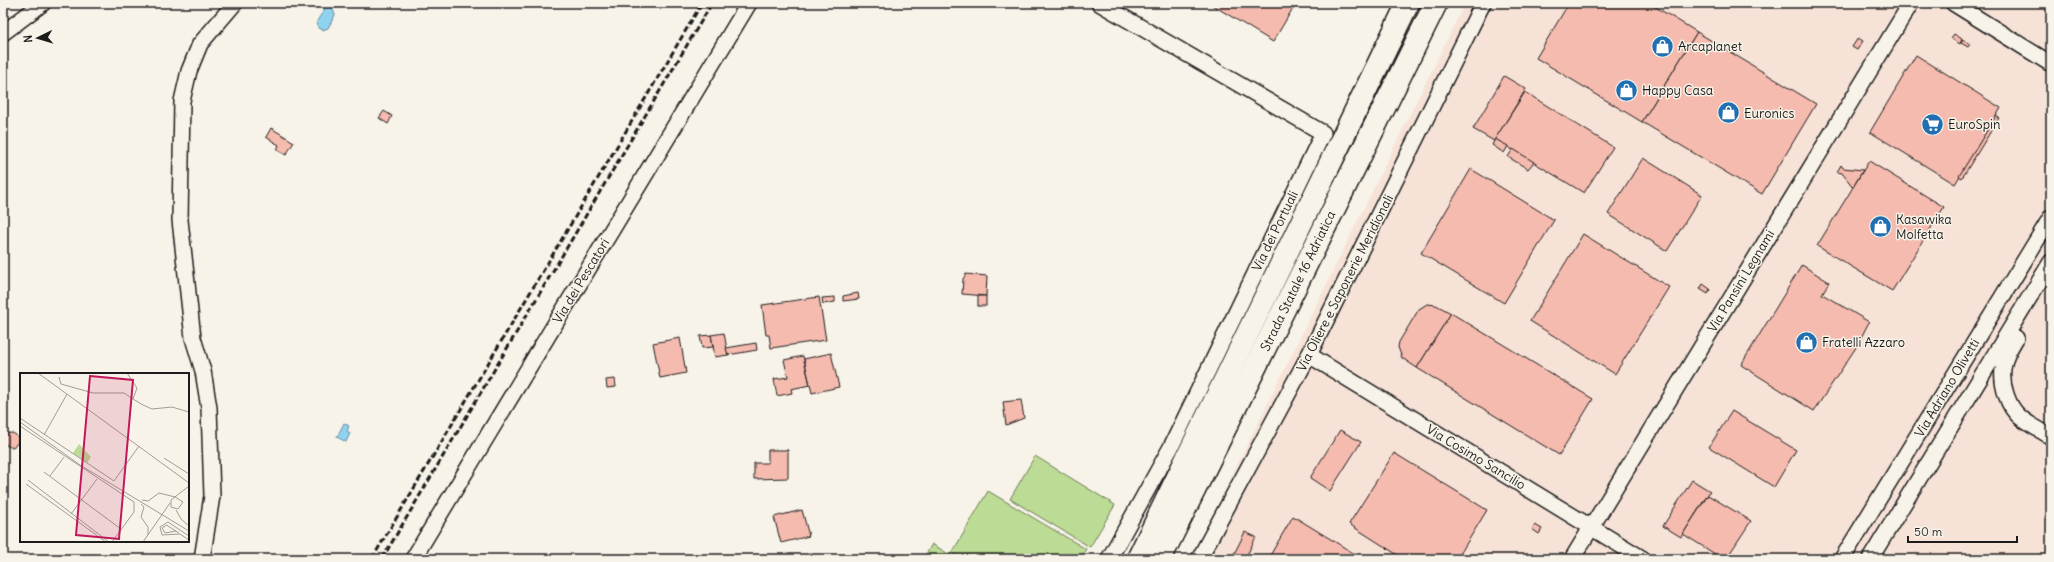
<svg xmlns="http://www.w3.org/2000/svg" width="2054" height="562" viewBox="0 0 2054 562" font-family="Delius,sans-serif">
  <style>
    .built { fill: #f7e2d7 }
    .green { fill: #bcdb94; stroke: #6c7c58 }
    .water { fill: #90d3f1; stroke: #628a9c }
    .building { fill: #f6bbaf; stroke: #1c1c1c }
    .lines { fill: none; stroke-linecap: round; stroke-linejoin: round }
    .minor-casing { stroke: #1c1c1c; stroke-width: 18 }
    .highway-casing { stroke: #1c1c1c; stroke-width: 25 }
    .minor { stroke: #f7f3e8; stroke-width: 15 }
    .highway { stroke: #f7f3e8; stroke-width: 22 }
    .rail { stroke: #1c1c1c; stroke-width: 3; stroke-dasharray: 6 3; stroke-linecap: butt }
    .labels { text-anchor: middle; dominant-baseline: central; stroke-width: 3; stroke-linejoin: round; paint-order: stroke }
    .poi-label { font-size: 13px; fill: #1c1c1c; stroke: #f7f3e8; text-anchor: start }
    .street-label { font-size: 13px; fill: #1c1c1c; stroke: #f7f3e8 }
    .inset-road { fill: none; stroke: #9f9d96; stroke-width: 1 }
    .view { fill: #c2185b; fill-opacity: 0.15; stroke: #c2185b; stroke-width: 2 }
    .inset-edge { fill: none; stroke: #1c1c1c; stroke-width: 2 }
  </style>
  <rect width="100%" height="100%" fill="#f7f3e8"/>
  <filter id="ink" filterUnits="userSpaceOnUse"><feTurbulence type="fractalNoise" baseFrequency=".025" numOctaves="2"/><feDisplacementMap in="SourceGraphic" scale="8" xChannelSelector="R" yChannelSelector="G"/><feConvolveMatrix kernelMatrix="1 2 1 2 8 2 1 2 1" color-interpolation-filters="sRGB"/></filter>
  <g filter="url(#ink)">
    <polygon class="built" points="1465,3 2051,3 2051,559 1191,559"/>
    <g class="green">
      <polygon points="1035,456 1115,505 1090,547 1010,499"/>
      <polygon points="988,491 1086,549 1080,559 962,559 952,553"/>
      <polygon points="932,544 957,559 923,559"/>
    </g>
    <g class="water">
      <polygon points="326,7 332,7 335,15 328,28 323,30 318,28 317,21"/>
      <polygon points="344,423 349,426 347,431 350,433 346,442 337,437"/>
    </g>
    <g class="building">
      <polygon points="1209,3 1296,3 1273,42"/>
      <polygon points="1569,3 1649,3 1697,32 1642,122 1536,58"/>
      <polygon points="1697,32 1816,104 1762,194 1642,122"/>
      <polygon points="1954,34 1962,39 1960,44 1951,38"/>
      <polygon points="1858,38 1863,41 1857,50 1852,47"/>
      <polygon points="1963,40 1970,44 1968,47 1961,43"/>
      <polygon points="1916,55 2001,108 1955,184 1870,132"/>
      <polygon points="1504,76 1526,89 1494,141 1473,129"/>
      <polygon points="1525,92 1613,147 1584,193 1495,139"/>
      <polygon points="384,111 392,116 388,124 379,118"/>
      <polygon points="1996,116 1999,118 1962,178 1959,176"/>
      <polygon points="271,128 294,142 286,155 277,150 279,145 266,137"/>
      <polygon points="1495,139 1508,146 1504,153 1492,145"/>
      <polygon points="1513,149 1534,162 1528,169 1508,157"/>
      <polygon points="1643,158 1702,195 1667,251 1608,214"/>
      <polygon points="1869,161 1944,207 1892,291 1817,246"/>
      <polygon points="1841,165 1843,168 1863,170 1853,187 1842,173 1837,172"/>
      <polygon points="1471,169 1554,220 1504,303 1421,253"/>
      <polygon points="1583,234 1669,287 1615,374 1530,321"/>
      <polygon points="1802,265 1829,282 1822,294 1869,322 1855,349 1814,411 1741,365"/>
      <polygon points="966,274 987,276 986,296 962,294 963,279"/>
      <polygon points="1703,284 1710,289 1708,294 1700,289"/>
      <polygon points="858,293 859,299 843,301 843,296"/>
      <rect x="978" y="296" width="8" height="10"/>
      <polygon points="819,297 826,340 771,348 769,335 766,335 762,305"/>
      <polygon points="835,297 835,302 823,304 822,298"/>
      <polygon points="1427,304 1436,305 1451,313 1417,368 1402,358 1398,347 1399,342 1419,309"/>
      <polygon points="1451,313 1593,399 1559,455 1417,368"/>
      <polygon points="724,333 728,355 715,357 711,335"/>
      <polygon points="711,335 713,347 702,348 700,336"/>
      <polygon points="680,338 686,373 660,378 653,343"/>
      <polygon points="756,343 757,350 728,355 726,348"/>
      <polygon points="831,353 839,387 812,393 804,359"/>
      <polygon points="803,356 810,385 791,389 792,393 777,396 774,379 788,377 784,360"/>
      <polygon points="615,379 616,387 607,388 606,380"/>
      <polygon points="1021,400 1024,418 1006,425 1003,402"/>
      <polygon points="1732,411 1796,450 1774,487 1709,447"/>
      <polygon points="1340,430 1361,442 1330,491 1310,478"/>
      <circle cx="11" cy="440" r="7"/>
      <polygon points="768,450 788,450 788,478 754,479 754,463 768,463"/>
      <polygon points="1394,453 1487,510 1457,559 1404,559 1349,524"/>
      <polygon points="1692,480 1710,491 1681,537 1663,526"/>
      <polygon points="1708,495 1751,521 1726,559 1723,559 1683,534"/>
      <polygon points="802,510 809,536 781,543 774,517"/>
      <polygon points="1293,516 1363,559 1268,559"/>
      <polygon points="1535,525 1542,529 1539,534 1532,529"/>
      <polygon points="1245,532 1256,537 1245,559 1234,554"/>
    </g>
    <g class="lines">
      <defs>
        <g id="minor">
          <polyline points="1099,3 1323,133 1171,447 1109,559"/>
          <polyline points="1953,3 2051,64"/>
          <polyline points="3,33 43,3"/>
          <path d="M2016 338C2010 348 2004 358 2003 369 2001 385 2008 407 2020 417 2029 425 2041 430 2051 437"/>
          <polyline points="1309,355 1643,559"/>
          <polyline points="202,559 212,496 209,408 203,371 193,338 180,220 182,101 189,71 200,44 235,3"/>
          <polyline points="413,559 749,3"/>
          <polyline points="1199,559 1309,355 1483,3"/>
          <polyline points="1572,559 1911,3"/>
          <polyline points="1842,559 2051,217"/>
          <polyline points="1870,559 2051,262"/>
        </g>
        <g id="highway">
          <polyline points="1138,559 1408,3"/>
          <polyline points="1160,559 1436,3"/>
        </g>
      </defs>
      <use href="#minor" class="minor-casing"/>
      <use href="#highway" class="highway-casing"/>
      <use href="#minor" class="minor"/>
      <use href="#highway" class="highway"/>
      <g class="rail">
        <polyline points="372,559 702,3"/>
        <polyline points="382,559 712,3"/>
      </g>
    </g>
  </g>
  <defs>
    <symbol id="shop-disc" viewBox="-11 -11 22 22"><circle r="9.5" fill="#1f6fb2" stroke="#f7f3e8"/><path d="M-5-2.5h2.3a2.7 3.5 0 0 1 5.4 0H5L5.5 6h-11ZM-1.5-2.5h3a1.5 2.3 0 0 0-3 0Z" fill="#fff"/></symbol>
    <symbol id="supermarket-disc" viewBox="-11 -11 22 22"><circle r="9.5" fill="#1f6fb2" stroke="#f7f3e8"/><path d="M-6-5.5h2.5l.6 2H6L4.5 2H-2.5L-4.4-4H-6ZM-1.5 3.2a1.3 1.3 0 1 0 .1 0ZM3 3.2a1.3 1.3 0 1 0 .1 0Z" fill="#fff"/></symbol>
  </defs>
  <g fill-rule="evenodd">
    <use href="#shop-disc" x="1650" y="34" width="25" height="25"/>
    <use href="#shop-disc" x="1614" y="78" width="25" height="25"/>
    <use href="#shop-disc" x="1716" y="100" width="25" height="25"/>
    <use href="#supermarket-disc" x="1920" y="112" width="25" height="25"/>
    <use href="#shop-disc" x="1868" y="214" width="25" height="25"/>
    <use href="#shop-disc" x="1794" y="330" width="25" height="25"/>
  </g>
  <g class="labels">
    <g class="poi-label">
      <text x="1678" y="46">Arcaplanet</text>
      <text x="1642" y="90">Happy Casa</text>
      <text x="1744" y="113">Euronics</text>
      <text x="1948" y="124">EuroSpin</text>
      <text x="1896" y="219">Kasawika<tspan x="1896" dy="15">Molfetta</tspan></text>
      <text x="1822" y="342">Fratelli Azzaro</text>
    </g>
    <g class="street-label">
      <text transform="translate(1275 231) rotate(-64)">Via dei Portuali</text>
      <text transform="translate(581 281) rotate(-59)">Via dei Pescatori</text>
      <text transform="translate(1298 281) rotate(-64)">Strada Statale 16 Adriatica</text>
      <text transform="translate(1741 281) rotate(-59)">Via Pansini Legnami</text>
      <text transform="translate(1345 283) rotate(-63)">Via Oliere e Saponerie Meridionali</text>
      <text transform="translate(1947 388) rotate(-59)">Via Adriano Olivetti</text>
      <text transform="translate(1476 457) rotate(31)">Via Cosimo Sancilio</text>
    </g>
  </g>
  <g transform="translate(20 373)">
    <rect width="169" height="169" fill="#f7f3e8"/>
    <path d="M59 71 71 84 67 90 53 80Z" fill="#bcdb94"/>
    <path class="inset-road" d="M18 0 169 110M107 0 117 15 113 26 123 32 132 36 152 34 169 39M39 4 41 11 73 20H104L113 26M0 45 94 108 119 73M0 49 60 92 169 158M0 53 114 129V139L92 169M24 62 47 21M144 85 169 101M24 99 101 156M30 103 44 84M8 107 89 169M6 111 86 169M155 124 163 129 158 136 151 134V127L169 113M122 127 128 128 139 120 155 124M121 131 124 134 121 144 128 154V162M156 137 161 146 169 153M51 141 77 106M156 158 145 160 142 155 147 152 148 153 159 160M169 163 148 149 140 154 142 162 160 161 169 167M123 169 150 130"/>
    <path class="view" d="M70 3 113 7 99 166 56 162Z"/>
    <rect width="169" height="169" class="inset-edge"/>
  </g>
  <rect width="2054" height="562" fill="none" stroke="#f7f3e8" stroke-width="16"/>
  <rect x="8" y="8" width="2038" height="546" fill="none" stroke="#1c1c1c" stroke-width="1.5" filter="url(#ink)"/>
  <g transform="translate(38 38) rotate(265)" stroke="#f7f3e8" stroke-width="3" paint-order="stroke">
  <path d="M0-3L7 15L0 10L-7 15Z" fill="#1c1c1c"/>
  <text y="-6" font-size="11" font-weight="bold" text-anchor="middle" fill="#1c1c1c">N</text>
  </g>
  <path d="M1908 536v6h109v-6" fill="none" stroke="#1c1c1c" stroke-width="2"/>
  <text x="1914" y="536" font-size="12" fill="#1c1c1c" stroke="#f7f3e8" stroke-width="3" paint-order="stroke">50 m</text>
</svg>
